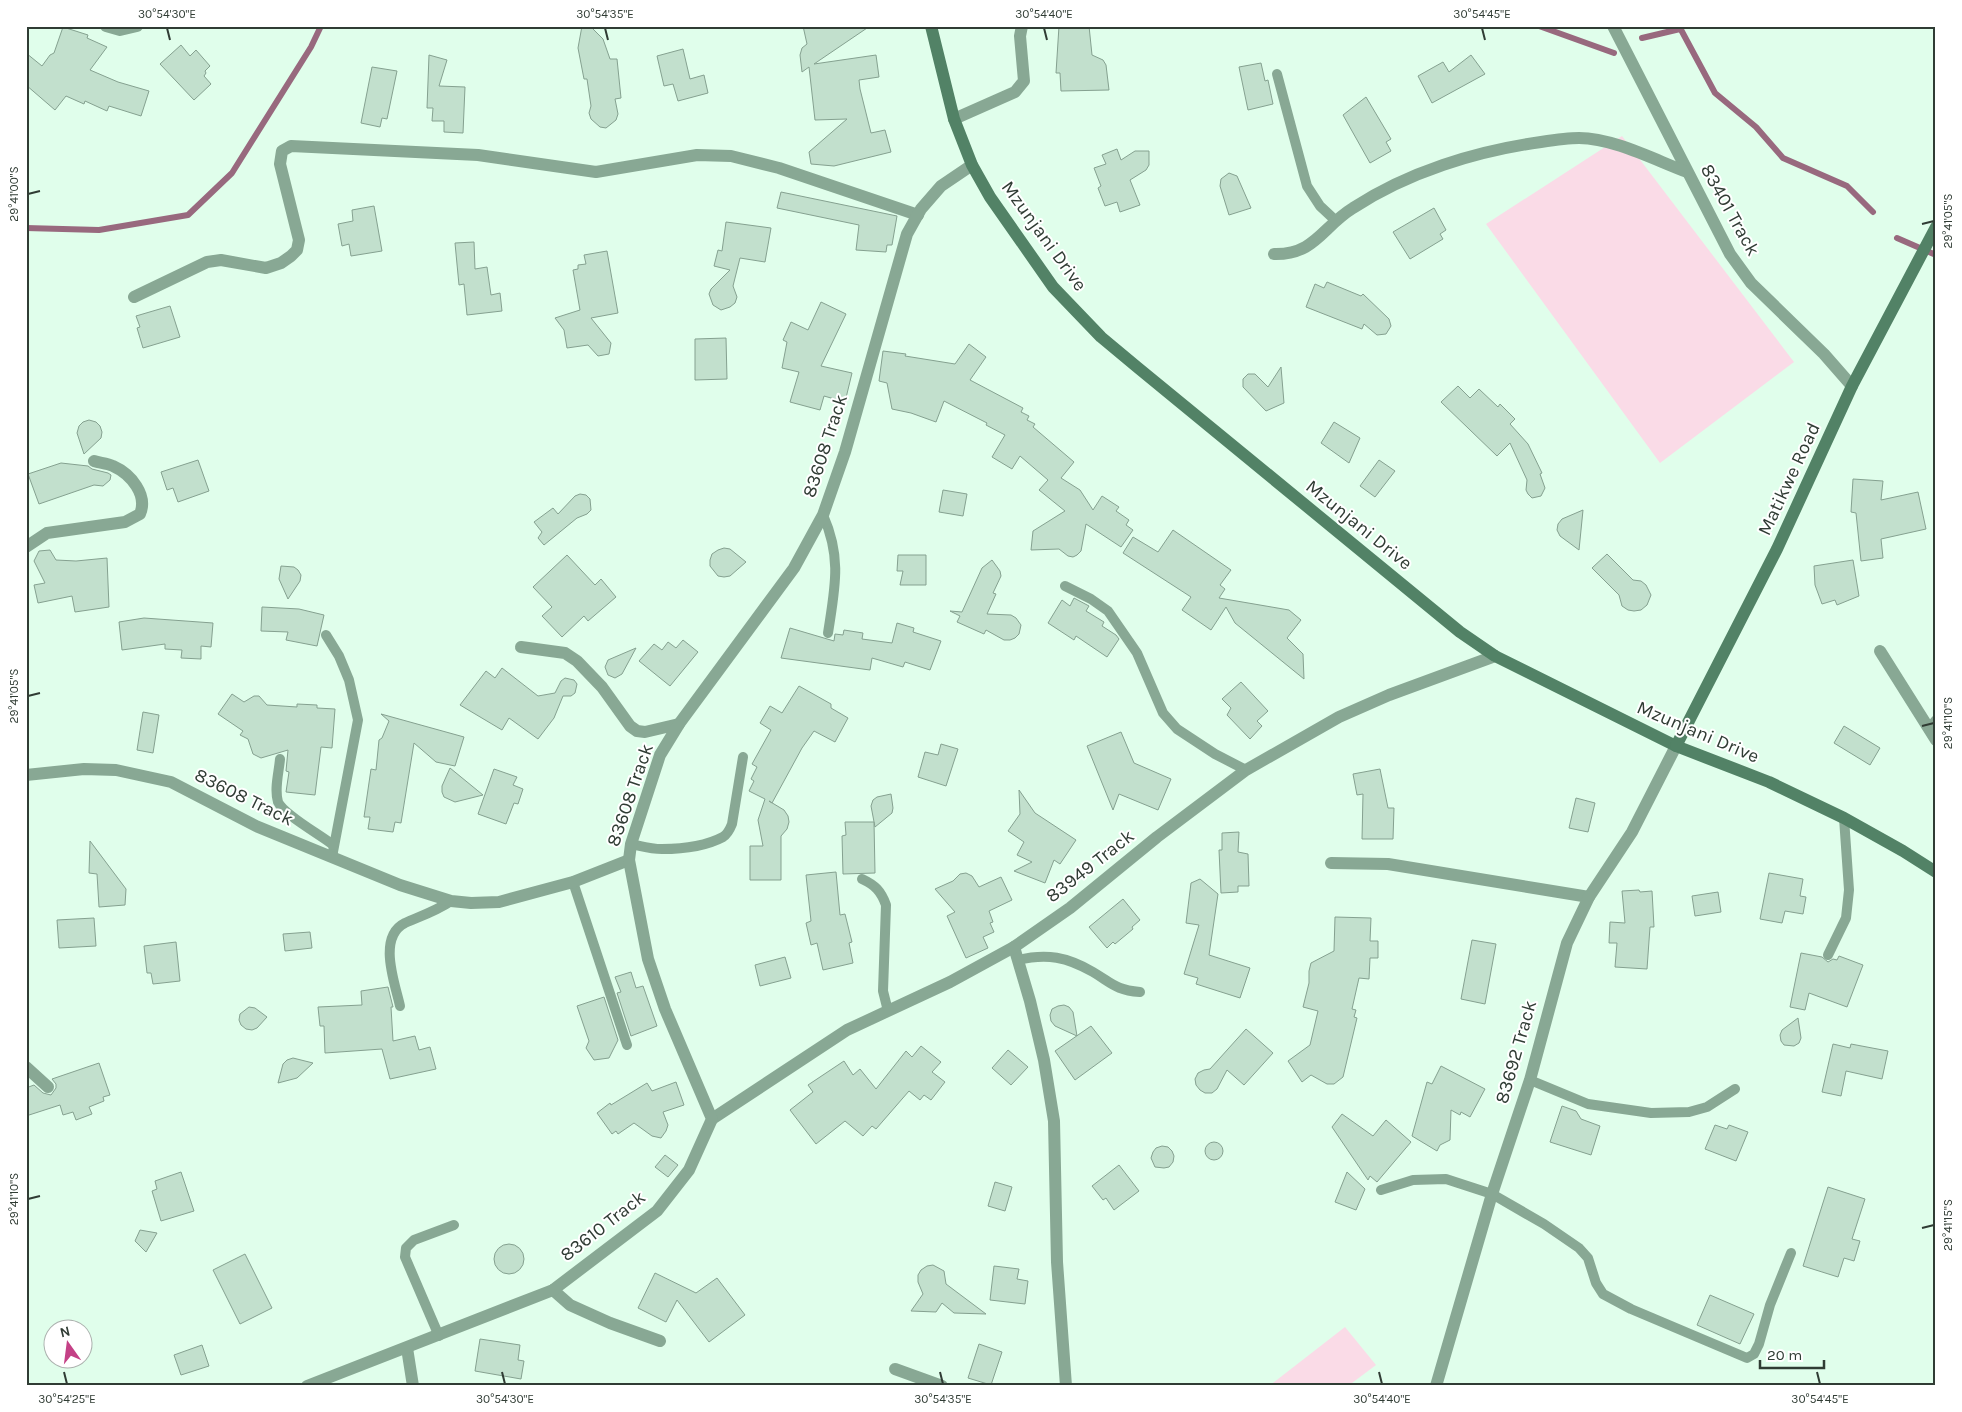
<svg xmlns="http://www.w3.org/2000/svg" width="1962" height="1412" viewBox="0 0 1962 1412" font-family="Karla,sans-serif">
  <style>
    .pitch { fill: #fadbe7 }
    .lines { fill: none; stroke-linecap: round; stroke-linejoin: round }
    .stream { stroke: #98697e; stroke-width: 6 }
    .building { fill: #c2e0cd; stroke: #85a190 }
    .lane { stroke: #88a894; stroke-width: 10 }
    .street { stroke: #88a894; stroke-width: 12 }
    .secondary { stroke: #528266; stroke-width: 12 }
    .ticks { fill: none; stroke: #303c34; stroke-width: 2 }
    .labels { text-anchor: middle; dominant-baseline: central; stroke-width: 4; stroke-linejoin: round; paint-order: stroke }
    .street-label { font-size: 19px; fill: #303c34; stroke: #fff }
    .neatline { fill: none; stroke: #303c34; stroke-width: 2 }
    .ticks-label { font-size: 12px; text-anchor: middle; fill: #303c34 }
  </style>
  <rect width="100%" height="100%" fill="#e0feeb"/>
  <g class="pitch">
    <polygon points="1622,136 1794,362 1660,463 1486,224"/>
    <polygon points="1345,1327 1376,1365 1348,1386 1269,1386"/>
  </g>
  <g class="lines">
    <g class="stream">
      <polyline points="1539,26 1614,53"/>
      <polyline points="1679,26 1715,93 1756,127 1783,158 1847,186 1873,212"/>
      <polyline points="1642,38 1680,29"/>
      <polyline points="26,228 99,230 188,215 232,173 311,47 321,26"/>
      <polyline points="1897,238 1936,255"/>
    </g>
  </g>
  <g class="building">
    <polygon points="582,26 590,26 603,39 610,59 617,59 621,98 615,99 618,114 616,120 606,128 600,127 591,119 589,113 591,106 587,79 584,79 578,48"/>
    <polygon points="803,26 870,26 814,64 876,55 879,77 859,80 860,89 871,133 885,130 891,152 834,166 811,164 809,152 847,119 815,120 809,67 802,72 800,55 802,48 807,44"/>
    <polygon points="1059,26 1089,26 1092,55 1103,60 1106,65 1109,90 1061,91 1060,73 1056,73"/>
    <polygon points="63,27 88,35 87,38 107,47 90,70 118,82 149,91 141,116 109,106 107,111 85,101 84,104 66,96 55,110 26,85 26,53 42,66 50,55 54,53"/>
    <polygon points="181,45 190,56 196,50 210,66 205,71 206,73 204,76 211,84 194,100 160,64"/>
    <polygon points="683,49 690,79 704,75 708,93 678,101 673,84 664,86 657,56"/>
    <polygon points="429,55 447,60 439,86 465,87 463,133 444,132 444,121 432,121 433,108 427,108"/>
    <polygon points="1471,55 1485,74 1432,103 1418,76 1443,62 1449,72"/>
    <polygon points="1261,63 1265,81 1268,80 1273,104 1248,110 1239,67"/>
    <polygon points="372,67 397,71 387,119 382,118 380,127 361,123"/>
    <polygon points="1366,97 1391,139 1386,142 1391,151 1370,163 1343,115"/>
    <polygon points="1117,149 1121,160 1135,151 1149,151 1149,165 1146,170 1130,180 1140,205 1120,212 1117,202 1105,206 1098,188 1101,186 1094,168 1106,164 1102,155"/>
    <polygon points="1229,173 1237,176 1251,208 1229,215 1220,186 1221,179"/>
    <polygon points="781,192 897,216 892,245 887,245 886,252 856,250 859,225 777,208"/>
    <polygon points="374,206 382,251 351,256 349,244 342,246 338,224 353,221 352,210"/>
    <polygon points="1434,208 1446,230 1440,234 1443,239 1410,259 1393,232"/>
    <polygon points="726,222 771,228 765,262 740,258 733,286 737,297 735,303 730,307 721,310 713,305 709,294 711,289 730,270 714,266 718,250 722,251"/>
    <polygon points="474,242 475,269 487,267 491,295 500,293 502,311 467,315 464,284 459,285 455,243"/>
    <polygon points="607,251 618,313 591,318 611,343 609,354 598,356 588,345 567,348 564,330 555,318 580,310 573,270 578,269 578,265 586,264 584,255"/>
    <polygon points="1327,282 1361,296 1363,294 1389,319 1391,326 1386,334 1377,335 1364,324 1362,329 1306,307 1315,284 1324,288"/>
    <polygon points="821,302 846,314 821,366 852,373 845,402 824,396 820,410 790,402 799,372 782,368 787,342 783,340 791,322 808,330"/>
    <polygon points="170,306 180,337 143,348 137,328 140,327 136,316"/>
    <polygon points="726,338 727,379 695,380 695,339"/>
    <polygon points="969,344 986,357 970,380 1023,408 1021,412 1029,416 1027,420 1035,424 1033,427 1074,462 1061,478 1080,490 1093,510 1102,496 1119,507 1116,511 1129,520 1126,525 1133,530 1121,547 1086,524 1081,551 1077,555 1073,557 1068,556 1059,549 1031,550 1033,531 1065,511 1039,490 1048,480 1020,456 1012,469 992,457 1005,435 986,425 987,423 944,401 936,422 911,413 892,409 887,383 879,381 883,351 906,354 905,356 955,364"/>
    <polygon points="1281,367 1284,403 1266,411 1243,387 1243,379 1248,374 1255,374 1268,387"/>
    <polygon points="1458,386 1470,398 1479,389 1498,407 1500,404 1515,419 1510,424 1528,444 1542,473 1540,474 1545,488 1541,496 1532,498 1528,494 1526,490 1527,480 1510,443 1497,456 1441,402"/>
    <polygon points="89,420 96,422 100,426 102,432 101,438 84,454 77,433 79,426 83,422"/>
    <polygon points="1334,422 1360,438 1349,463 1321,443"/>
    <polygon points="198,460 209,491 178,502 173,488 167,490 161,472"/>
    <polygon points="1379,460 1395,471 1375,497 1360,486"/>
    <polygon points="61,463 88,466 92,469 108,473 111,475 110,480 103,486 94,485 39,504 28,474"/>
    <polygon points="1853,479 1883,481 1881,500 1918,492 1926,529 1881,539 1883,558 1861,561 1856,513 1851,512"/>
    <polygon points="943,490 967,494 963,516 939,512"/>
    <polygon points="580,494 586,495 590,499 591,510 587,514 577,518 544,545 538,538 542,532 534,522 553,508 558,514 575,496"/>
    <polygon points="1583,510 1579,550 1560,536 1557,530 1558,524 1562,519"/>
    <polygon points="1173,530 1231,570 1220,585 1225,589 1219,598 1289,610 1301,620 1287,638 1303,654 1304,679 1235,623 1226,607 1211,630 1182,610 1191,597 1123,553 1133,537 1158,552"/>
    <polygon points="724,548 730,549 746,562 730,576 724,577 718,576 710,566 710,560 712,554 718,550"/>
    <polygon points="50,550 56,560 76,561 107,558 109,607 75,612 72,596 38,603 34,585 45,583 34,561 39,551"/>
    <polygon points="1607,554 1633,580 1641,581 1646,585 1651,595 1647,605 1641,610 1634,611 1628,610 1622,606 1619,595 1592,568"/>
    <polygon points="567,555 595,585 601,579 616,597 588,621 584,616 562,637 542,616 552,607 533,587"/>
    <polygon points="898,555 926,555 926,585 900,585 903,571 897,571"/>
    <polygon points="992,560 1000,571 1001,576 993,593 996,594 987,614 1011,615 1016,618 1021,625 1019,634 1015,638 1010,640 1004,640 986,630 984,634 957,622 960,616 950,611 962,612 982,568"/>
    <polygon points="1853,560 1859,596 1837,605 1835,600 1822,604 1815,585 1814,566"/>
    <polygon points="281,566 294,567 298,570 301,575 300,581 288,599 279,579"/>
    <polygon points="1074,598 1089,606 1086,611 1104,622 1102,626 1116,635 1119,639 1107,657 1076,636 1074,640 1048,623 1062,600 1070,606"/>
    <polygon points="262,607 299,609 324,615 317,646 286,640 288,632 261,631"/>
    <polygon points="144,618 213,623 211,647 201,646 201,659 181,658 182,650 165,649 165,644 122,650 119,622"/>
    <polygon points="897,623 914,628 913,632 941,641 930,670 905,662 903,667 872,658 870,670 781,658 790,628 834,641 835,634 843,635 844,630 863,633 862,639 892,643"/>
    <polygon points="683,640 698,652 670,686 639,661 654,644 662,650 668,642 676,648"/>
    <polygon points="636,648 622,674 615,678 608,675 605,667 608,660"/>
    <polygon points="502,668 538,696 555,693 561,681 565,678 574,680 577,684 575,693 571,696 563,696 554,718 538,739 509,718 502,730 460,705 486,671 495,678"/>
    <polygon points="1241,682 1268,711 1257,721 1262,726 1250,739 1227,715 1231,708 1222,699"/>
    <polygon points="799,686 831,704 831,708 848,718 835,742 814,731 802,748 772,803 769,801 784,810 788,816 789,822 787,829 781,836 781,880 750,880 750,846 763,846 758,820 765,799 749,791 754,781 751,779 757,767 752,764 771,730 760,723 770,706 782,713"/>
    <polygon points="232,694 244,702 254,696 259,696 267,705 297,707 297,704 317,705 317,708 335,709 332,748 321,747 315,795 286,792 289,772 286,771 288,750 261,758 253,754 248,739 240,735 243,731 218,714"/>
    <polygon points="143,712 159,715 153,753 137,750"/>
    <polygon points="381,714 464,737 455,766 436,762 414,743 401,823 395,822 393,832 368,829 370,817 364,817 371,769 376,770 379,740 382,738 389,721"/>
    <polygon points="1844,726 1880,748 1870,765 1834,743"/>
    <polygon points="1121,732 1134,763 1171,779 1158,810 1119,794 1113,810 1087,746"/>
    <polygon points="941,744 958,749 946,786 918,777 925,752 938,755"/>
    <polygon points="450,768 483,795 455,802 444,797 442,792 442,786"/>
    <polygon points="494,769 517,777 513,785 523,789 518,804 514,803 506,824 478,814"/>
    <polygon points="1380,769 1388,808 1394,808 1393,839 1362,839 1363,794 1357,795 1353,774"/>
    <polygon points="1019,790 1035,813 1076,840 1060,864 1054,860 1045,883 1014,871 1032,862 1017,855 1024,842 1008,831 1020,814"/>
    <polygon points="891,794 893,808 892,813 875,827 871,806 873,800 877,797"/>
    <polygon points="1576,798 1595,803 1588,832 1569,828"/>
    <polygon points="845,822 874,822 875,873 843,874 842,836 846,835"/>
    <polygon points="1239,832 1238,852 1248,854 1249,886 1238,886 1238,892 1221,893 1219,850 1222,850 1222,833"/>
    <polygon points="90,841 126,889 125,905 99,907 97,874 89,873"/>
    <polygon points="836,872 840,915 845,914 852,942 849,943 853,963 823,970 817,943 811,945 806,923 811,921 806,875"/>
    <polygon points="966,873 972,876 979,887 1001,877 1012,900 989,911 993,922 990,923 994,932 983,937 988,948 966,958 947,916 955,912 935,889 953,881 960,874"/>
    <polygon points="1769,873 1803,879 1800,896 1806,897 1803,914 1785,911 1782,923 1760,919"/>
    <polygon points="1200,879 1218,894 1209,955 1250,968 1240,998 1196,984 1198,978 1184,974 1199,925 1186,923 1191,883"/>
    <polygon points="1639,890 1640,892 1652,891 1654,927 1650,927 1647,969 1615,967 1617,943 1609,943 1610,922 1625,923 1622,891"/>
    <polygon points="1718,892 1721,912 1695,916 1692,896"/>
    <polygon points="1123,899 1140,920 1132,927 1133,929 1115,944 1113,942 1107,948 1089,927"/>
    <polygon points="1335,917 1371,918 1370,941 1378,941 1378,958 1370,958 1369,979 1359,978 1352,1009 1356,1010 1354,1017 1357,1018 1343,1077 1334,1084 1327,1084 1311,1075 1302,1082 1288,1061 1310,1045 1318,1011 1303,1007 1309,983 1309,971 1311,963 1334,951"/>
    <polygon points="94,918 96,946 59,948 57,920"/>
    <polygon points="310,932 312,948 285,951 283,934"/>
    <polygon points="1472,940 1496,944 1485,1004 1461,999"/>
    <polygon points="176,942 180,981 153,984 151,973 147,973 144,946"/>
    <polygon points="1801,953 1822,957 1828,962 1833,959 1837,960 1839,956 1863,965 1847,1007 1809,993 1805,1010 1790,1007"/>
    <polygon points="785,957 791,978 760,986 755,965"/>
    <polygon points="631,972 636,988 643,986 657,1026 631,1036 617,993 621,992 615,977"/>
    <polygon points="388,987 393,1007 391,1007 393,1041 415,1036 419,1050 430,1047 436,1069 390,1079 382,1049 325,1053 324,1026 320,1026 318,1007 362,1005 361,991"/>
    <polygon points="604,997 618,1040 609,1058 594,1060 586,1048 589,1041 577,1006"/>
    <polygon points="1064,1005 1069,1007 1073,1012 1077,1036 1055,1026 1051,1021 1050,1015 1052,1009 1058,1006"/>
    <polygon points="249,1007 255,1008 267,1017 257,1028 252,1030 246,1029 241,1025 239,1020 240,1014"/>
    <polygon points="1798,1018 1801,1038 1799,1043 1794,1046 1784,1045 1781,1041 1780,1035 1782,1030"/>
    <polygon points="1091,1026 1112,1053 1075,1080 1055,1051"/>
    <polygon points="1246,1029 1273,1053 1244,1085 1227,1070 1217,1089 1212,1093 1205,1093 1200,1090 1196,1085 1195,1079 1198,1073 1204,1070 1210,1069"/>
    <polygon points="1833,1044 1850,1048 1851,1044 1888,1051 1882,1079 1846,1071 1841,1096 1822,1092"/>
    <polygon points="921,1046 941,1062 932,1072 945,1082 931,1100 924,1095 920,1100 909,1091 876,1129 872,1126 863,1136 845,1121 816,1144 790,1110 813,1092 808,1085 844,1061 853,1075 860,1069 876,1089 906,1051 912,1057"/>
    <polygon points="1008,1050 1028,1067 1011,1085 992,1068"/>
    <polygon points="293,1058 313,1063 297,1078 278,1083 283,1064 287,1060"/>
    <polygon points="99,1063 110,1095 103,1097 104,1101 89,1107 92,1114 76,1120 73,1112 63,1115 60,1105 26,1116 26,1088 34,1085 43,1093 51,1095 56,1088 56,1084 52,1079"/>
    <polygon points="1441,1066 1485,1089 1470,1117 1461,1112 1460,1115 1451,1110 1450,1140 1440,1145 1437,1151 1412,1136 1427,1082 1432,1084"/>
    <polygon points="676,1082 684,1105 663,1112 668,1125 666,1131 661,1138 652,1136 634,1123 618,1134 616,1131 612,1134 597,1113 610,1103 611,1105 647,1083 652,1091"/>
    <polygon points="1562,1106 1576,1111 1581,1119 1600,1126 1591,1155 1550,1142"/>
    <polygon points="1342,1114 1373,1136 1386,1120 1411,1142 1377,1182 1370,1176 1368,1180 1332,1127"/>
    <polygon points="1715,1125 1727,1129 1729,1125 1748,1132 1736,1161 1705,1149"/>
    <circle cx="1214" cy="1151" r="9"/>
    <polygon points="1162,1146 1168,1147 1172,1151 1174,1156 1173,1162 1169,1167 1164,1168 1155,1167 1151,1158 1153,1152 1156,1148"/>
    <polygon points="665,1155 678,1165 668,1177 655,1167"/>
    <polygon points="1119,1165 1139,1191 1114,1210 1106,1198 1103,1200 1092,1186"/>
    <polygon points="181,1172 194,1211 161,1221 152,1191 157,1189 155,1181"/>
    <polygon points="1347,1172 1365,1189 1356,1210 1335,1202"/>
    <polygon points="995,1182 1012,1187 1005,1211 988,1206"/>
    <polygon points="1828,1187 1865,1199 1852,1239 1860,1241 1854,1261 1844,1258 1838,1277 1803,1266"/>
    <polygon points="140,1230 157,1233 146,1252 135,1241"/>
    <circle cx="509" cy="1259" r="15"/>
    <polygon points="245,1254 272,1308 240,1324 213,1270"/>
    <polygon points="933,1265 944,1271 946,1284 986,1314 954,1313 942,1303 936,1312 911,1311 923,1294 918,1282 918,1275 921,1270 927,1266"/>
    <polygon points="994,1266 1019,1269 1017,1279 1028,1281 1025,1304 990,1300"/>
    <polygon points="655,1273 696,1293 717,1278 745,1315 709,1342 677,1300 666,1322 638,1308"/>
    <polygon points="1710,1295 1754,1314 1740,1344 1697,1325"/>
    <polygon points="480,1339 520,1345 518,1360 524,1361 521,1379 475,1371"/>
    <polygon points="979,1344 1002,1352 991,1385 968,1378"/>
    <polygon points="202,1345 209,1366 181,1375 174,1355"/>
  </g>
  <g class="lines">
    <g class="lane">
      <polyline points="1277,74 1307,186 1320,206 1335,220"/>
      <path d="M823 515C842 558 835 587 828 633"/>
      <polyline points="1065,586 1091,599 1108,611 1137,653 1163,713 1177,729 1215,754 1246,770"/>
      <polyline points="326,635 339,656 349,680 358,720 332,857"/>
      <polyline points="1929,728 1936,720"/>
      <path d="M280 759C279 772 274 789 278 802 284 815 321 835 333 845"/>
      <path d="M631 844C641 846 651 849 662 849 681 849 706 846 723 837 728 834 730 829 732 824L743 757"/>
      <path d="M862 879C875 885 881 891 886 905L883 991 888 1011"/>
      <polyline points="573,882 627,1045"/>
      <polyline points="1828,955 1846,918 1849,890 1844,818"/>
      <path d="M1018 960C1047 953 1067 957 1093 972 1113 984 1116 990 1140 992"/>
      <path d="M400 1006C395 983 377 937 405 923 421 916 436 911 451 901"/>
      <polyline points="1530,1080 1588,1104 1651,1113 1689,1112 1707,1107 1735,1089"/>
      <polyline points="1381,1190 1413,1180 1446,1179 1492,1194 1544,1224 1579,1248 1588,1258 1596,1283 1603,1294 1631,1309 1747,1358 1754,1354 1759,1344 1770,1305 1791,1253"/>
      <polyline points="439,1336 405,1257 406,1248 414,1240 454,1225"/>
    </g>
    <g class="street">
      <polyline points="106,26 120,30 137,26"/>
      <polyline points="1613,26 1730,254 1751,283 1824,354 1852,386"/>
      <polyline points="954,119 1015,92 1024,81 1020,36 1022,26"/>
      <path d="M1274 254C1315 255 1322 227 1353 208 1408 172 1476 151 1541 142 1554 140 1567 138 1579 138 1613 138 1655 160 1687 172"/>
      <polyline points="134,297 207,262 221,260 266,268 281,263 291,256 297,250 299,240 280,164 282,151 291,146 478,155 596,172 697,155 731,156 779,168 918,215"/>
      <path d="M26 547 47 533 125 522 140 514C148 495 131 474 113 466 107 463 100 463 94 461"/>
      <polyline points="521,647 565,653 577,661 602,687 630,726 637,731 645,732 679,724"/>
      <polyline points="1880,651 1936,740"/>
      <polyline points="26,775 84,769 116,770 171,782 256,826 400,885 451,901 471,903 499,902 573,882 629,860"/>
      <polyline points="1331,863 1388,864 1589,897"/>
      <polyline points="1014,947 1030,1001 1044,1060 1054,1121 1057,1262 1066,1386"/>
      <polyline points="26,1067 48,1087"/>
      <polyline points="712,1119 847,1030 950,982 1014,947 1070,908 1157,837 1246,770 1339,717 1389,695 1495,656"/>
      <polyline points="553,1290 570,1305 610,1323 660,1341"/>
      <polyline points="407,1348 413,1386"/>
      <polyline points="895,1369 942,1386"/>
      <polyline points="307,1386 553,1290 657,1211 689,1170 712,1119 665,1009 648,959 629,860 631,844 660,755 679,724 794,568 823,515 845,452 907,234 921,209 941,186 972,165"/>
      <polyline points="1436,1386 1492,1194 1530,1080 1567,943 1589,897 1632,832 1676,746"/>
    </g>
    <g class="secondary">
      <polyline points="931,26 954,119 972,165 990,197 1053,287 1101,337 1137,367 1460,632 1495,656 1676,746 1769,782 1844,818 1903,851 1936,872"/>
      <polyline points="1676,746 1777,549 1852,386 1936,227"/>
    </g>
  </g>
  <path class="ticks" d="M167 28 170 40M605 28 608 40M1044 28 1047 40M1482 28 1485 40M28 194 40 191M1922 224 1934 221M28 696 40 693M1922 726 1934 723M28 1199 40 1196M1922 1228 1934 1225M64 1372 67 1384M502 1372 505 1384M940 1372 943 1384M1379 1372 1382 1384M1817 1372 1820 1384"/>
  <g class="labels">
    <g class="street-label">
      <text transform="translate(1730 210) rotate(61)">83401 Track</text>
      <text transform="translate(1044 236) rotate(54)">Mzunjani Drive</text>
      <text transform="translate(825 446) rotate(-72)">83608 Track</text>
      <text transform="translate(1789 479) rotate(-65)">Matikwe Road</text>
      <text transform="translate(1359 525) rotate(39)">Mzunjani Drive</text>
      <text transform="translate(1698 732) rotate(23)">Mzunjani Drive</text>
      <text transform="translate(630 795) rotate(-71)">83608 Track</text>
      <text transform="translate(244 797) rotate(26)">83608 Track</text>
      <text transform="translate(1090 866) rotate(-38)">83949 Track</text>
      <text transform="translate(1516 1052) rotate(-74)">83692 Track</text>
      <text transform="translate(603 1226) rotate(-38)">83610 Track</text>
    </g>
  </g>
  <rect width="1962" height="1412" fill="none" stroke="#ffffff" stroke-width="55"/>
  <g transform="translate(68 1344) rotate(346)"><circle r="24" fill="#ffffff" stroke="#acb1ae"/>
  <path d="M0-4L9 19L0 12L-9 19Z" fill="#c44186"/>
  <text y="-8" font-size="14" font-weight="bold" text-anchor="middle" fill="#303c34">N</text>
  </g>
  <path d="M1760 1360v8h64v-8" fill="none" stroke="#303c34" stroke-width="2.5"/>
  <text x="1767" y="1360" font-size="15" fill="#303c34" stroke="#ffffff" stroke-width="4" paint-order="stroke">20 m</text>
  <rect x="28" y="28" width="1906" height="1356" class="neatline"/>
  <g class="ticks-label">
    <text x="167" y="18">30°54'30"E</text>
    <text x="605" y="18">30°54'35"E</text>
    <text x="1044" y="18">30°54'40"E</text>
    <text x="1482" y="18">30°54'45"E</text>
    <text transform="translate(14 194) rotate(-90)" y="4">29°41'00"S</text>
    <text transform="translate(1948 221) rotate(-90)" y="4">29°41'05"S</text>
    <text transform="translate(14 696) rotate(-90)" y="4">29°41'05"S</text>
    <text transform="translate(1948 723) rotate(-90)" y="4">29°41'10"S</text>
    <text transform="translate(14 1199) rotate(-90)" y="4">29°41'10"S</text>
    <text transform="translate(1948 1225) rotate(-90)" y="4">29°41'15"S</text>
    <text x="67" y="1403">30°54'25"E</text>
    <text x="505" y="1403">30°54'30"E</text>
    <text x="943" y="1403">30°54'35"E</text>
    <text x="1382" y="1403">30°54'40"E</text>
    <text x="1820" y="1403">30°54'45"E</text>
  </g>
</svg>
